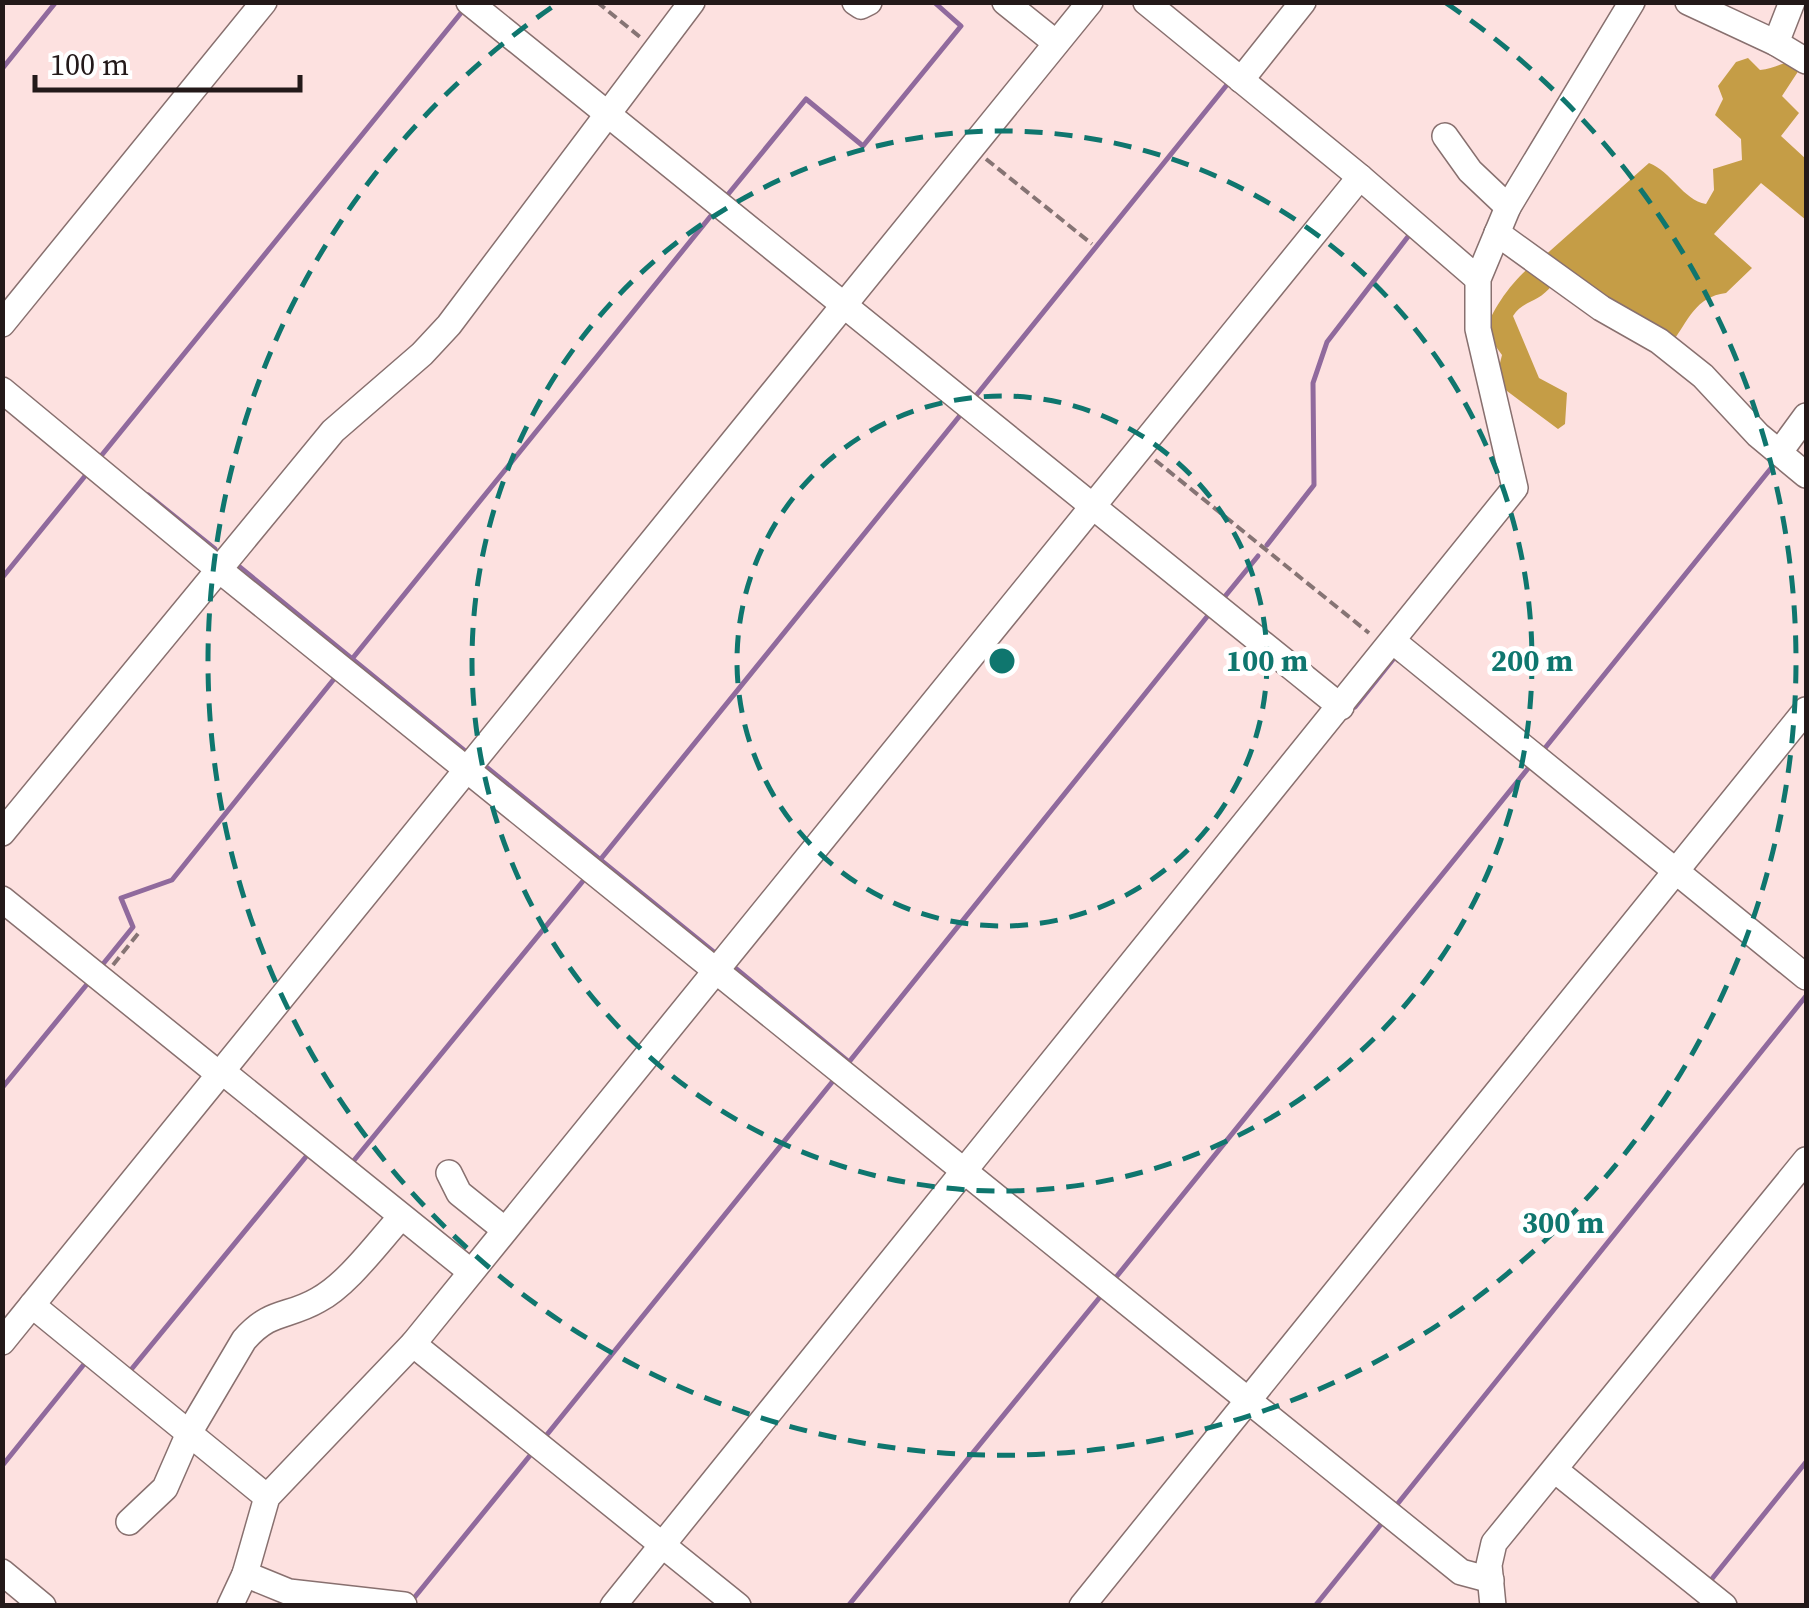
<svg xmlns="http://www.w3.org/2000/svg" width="1809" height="1608" viewBox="0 0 1809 1608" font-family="'Source Serif 4',serif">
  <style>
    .forest { fill: #c59d46 }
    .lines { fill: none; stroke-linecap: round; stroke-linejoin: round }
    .stream { stroke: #906a9d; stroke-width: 5 }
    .minor-casing { stroke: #88706f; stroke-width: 28 }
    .path { stroke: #867474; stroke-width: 4; stroke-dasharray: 10 5; stroke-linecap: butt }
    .minor { stroke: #fff; stroke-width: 25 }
    .ring { fill: none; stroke: #0f766e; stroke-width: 5; stroke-dasharray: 18 12 }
    .centre { fill: #0f766e; stroke: #fff; stroke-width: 5 }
    .ring-label { font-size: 30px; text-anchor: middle; font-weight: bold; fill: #0f766e; stroke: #fff; stroke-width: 10; stroke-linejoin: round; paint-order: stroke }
  </style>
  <rect width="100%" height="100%" fill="#fde1e0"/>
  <g class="forest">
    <path d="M1748 58 1760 70C1772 69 1780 64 1792 61L1799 70 1782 96 1799 113 1781 136 1806 159V220L1761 183 1714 234 1752 268 1726 293C1695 297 1689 320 1671 344L1542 258 1649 163C1671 171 1683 200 1706 204L1714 190 1713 169 1742 160 1741 139 1715 115 1723 99 1718 86 1736 62Z"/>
    <path d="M1531 266 1552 285C1539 303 1523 300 1513 316L1539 378 1567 393 1565 424 1558 429 1499 385 1498 371 1502 355 1486 333C1489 312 1514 279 1531 266Z"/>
  </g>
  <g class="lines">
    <g class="stream">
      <polyline points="2,69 56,2"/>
      <polyline points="725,198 806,99 863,146 961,26 934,2"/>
      <polyline points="974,398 1230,81"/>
      <polyline points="101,456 465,8"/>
      <polyline points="148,495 215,549"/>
      <polyline points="1267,545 1314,485 1313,383 1327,342 1410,234"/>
      <polyline points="236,564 465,751"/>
      <polyline points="2,578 85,476"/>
      <polyline points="1222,600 1258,556"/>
      <polyline points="352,659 714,212"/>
      <polyline points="1355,707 1395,657 1398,660"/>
      <polyline points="1545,748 1776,462"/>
      <polyline points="485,766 715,953"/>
      <polyline points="600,860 962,413"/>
      <polyline points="103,964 133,927 121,898 172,880 334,679"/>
      <polyline points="734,967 849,1062 1210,613"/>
      <polyline points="2,1088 88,983"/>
      <polyline points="351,1164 583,881"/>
      <polyline points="1117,1276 1530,766"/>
      <polyline points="130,1371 309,1153"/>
      <polyline points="545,1437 833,1081"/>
      <polyline points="2,1466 85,1363"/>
      <polyline points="1395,1507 1806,996"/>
      <polyline points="1711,1580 1806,1462"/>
      <polyline points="414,1598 532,1453"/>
      <polyline points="848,1606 1100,1297"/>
      <polyline points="1315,1606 1382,1523"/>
    </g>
    <defs>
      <g id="minor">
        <polyline points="469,2 1341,707"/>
        <polyline points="855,2 861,6 869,2"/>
        <polyline points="1005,2 1056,43"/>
        <polyline points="1146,2 1360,177 1478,279"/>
        <polyline points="1688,2 1776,43 1806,61"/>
        <polyline points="1776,43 1792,2"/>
        <polyline points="1241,80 1303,2"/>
        <polyline points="1445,136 1470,171 1508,207"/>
        <polyline points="1497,233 1601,308 1659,341 1703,376 1758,435 1806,475"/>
        <polyline points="2,324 264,2"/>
        <polyline points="2,390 217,568 1461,1572 1491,1580"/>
        <polyline points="1779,453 1806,416"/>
        <polyline points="1394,642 1806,977"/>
        <polyline points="2,833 333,431 422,354 449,325 692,2"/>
        <polyline points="2,899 220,1075"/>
        <polyline points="223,1072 471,1272"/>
        <polyline points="449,1173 459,1193 505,1230"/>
        <polyline points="32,1305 267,1497"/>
        <polyline points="2,1342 1090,2"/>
        <polyline points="413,1344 738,1606"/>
        <polyline points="1555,1470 1724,1606"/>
        <path d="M129 1522 165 1488 189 1433 244 1340C271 1309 287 1318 318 1300 348 1284 378 1242 401 1217"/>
        <polyline points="2,1572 43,1606"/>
        <polyline points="245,1574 289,1592 404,1605"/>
        <polyline points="230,1606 245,1574 267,1497 413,1344 1360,177"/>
        <polyline points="613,1606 1515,488 1478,329 1478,279 1508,207 1632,2"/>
        <polyline points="1082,1606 1806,710"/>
        <polyline points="1493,1606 1489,1565 1494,1543 1806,1160"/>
      </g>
    </defs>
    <use href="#minor" class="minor-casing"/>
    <g class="path">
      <polyline points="597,2 640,37"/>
      <polyline points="986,159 1092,244"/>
      <polyline points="1155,460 1369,633"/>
      <polyline points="113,965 141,930"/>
    </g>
    <use href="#minor" class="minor"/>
  </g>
  <g class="ring">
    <circle cx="1002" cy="661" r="265"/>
    <circle cx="1002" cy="661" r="530"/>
    <path d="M1446 3A794 794 0 1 1 558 3"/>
  </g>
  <circle cx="1002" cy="661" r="15" class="centre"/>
  <g class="ring-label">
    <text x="1267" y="671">100 m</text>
    <text x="1532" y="671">200 m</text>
    <text x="1563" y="1233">300 m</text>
  </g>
  <rect width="1809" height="1608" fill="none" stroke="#231919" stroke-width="10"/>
  <path d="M35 75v15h265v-15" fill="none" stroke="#231919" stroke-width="5"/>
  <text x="50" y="75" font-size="30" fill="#231919" stroke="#ffffff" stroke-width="8" paint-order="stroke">100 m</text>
</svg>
